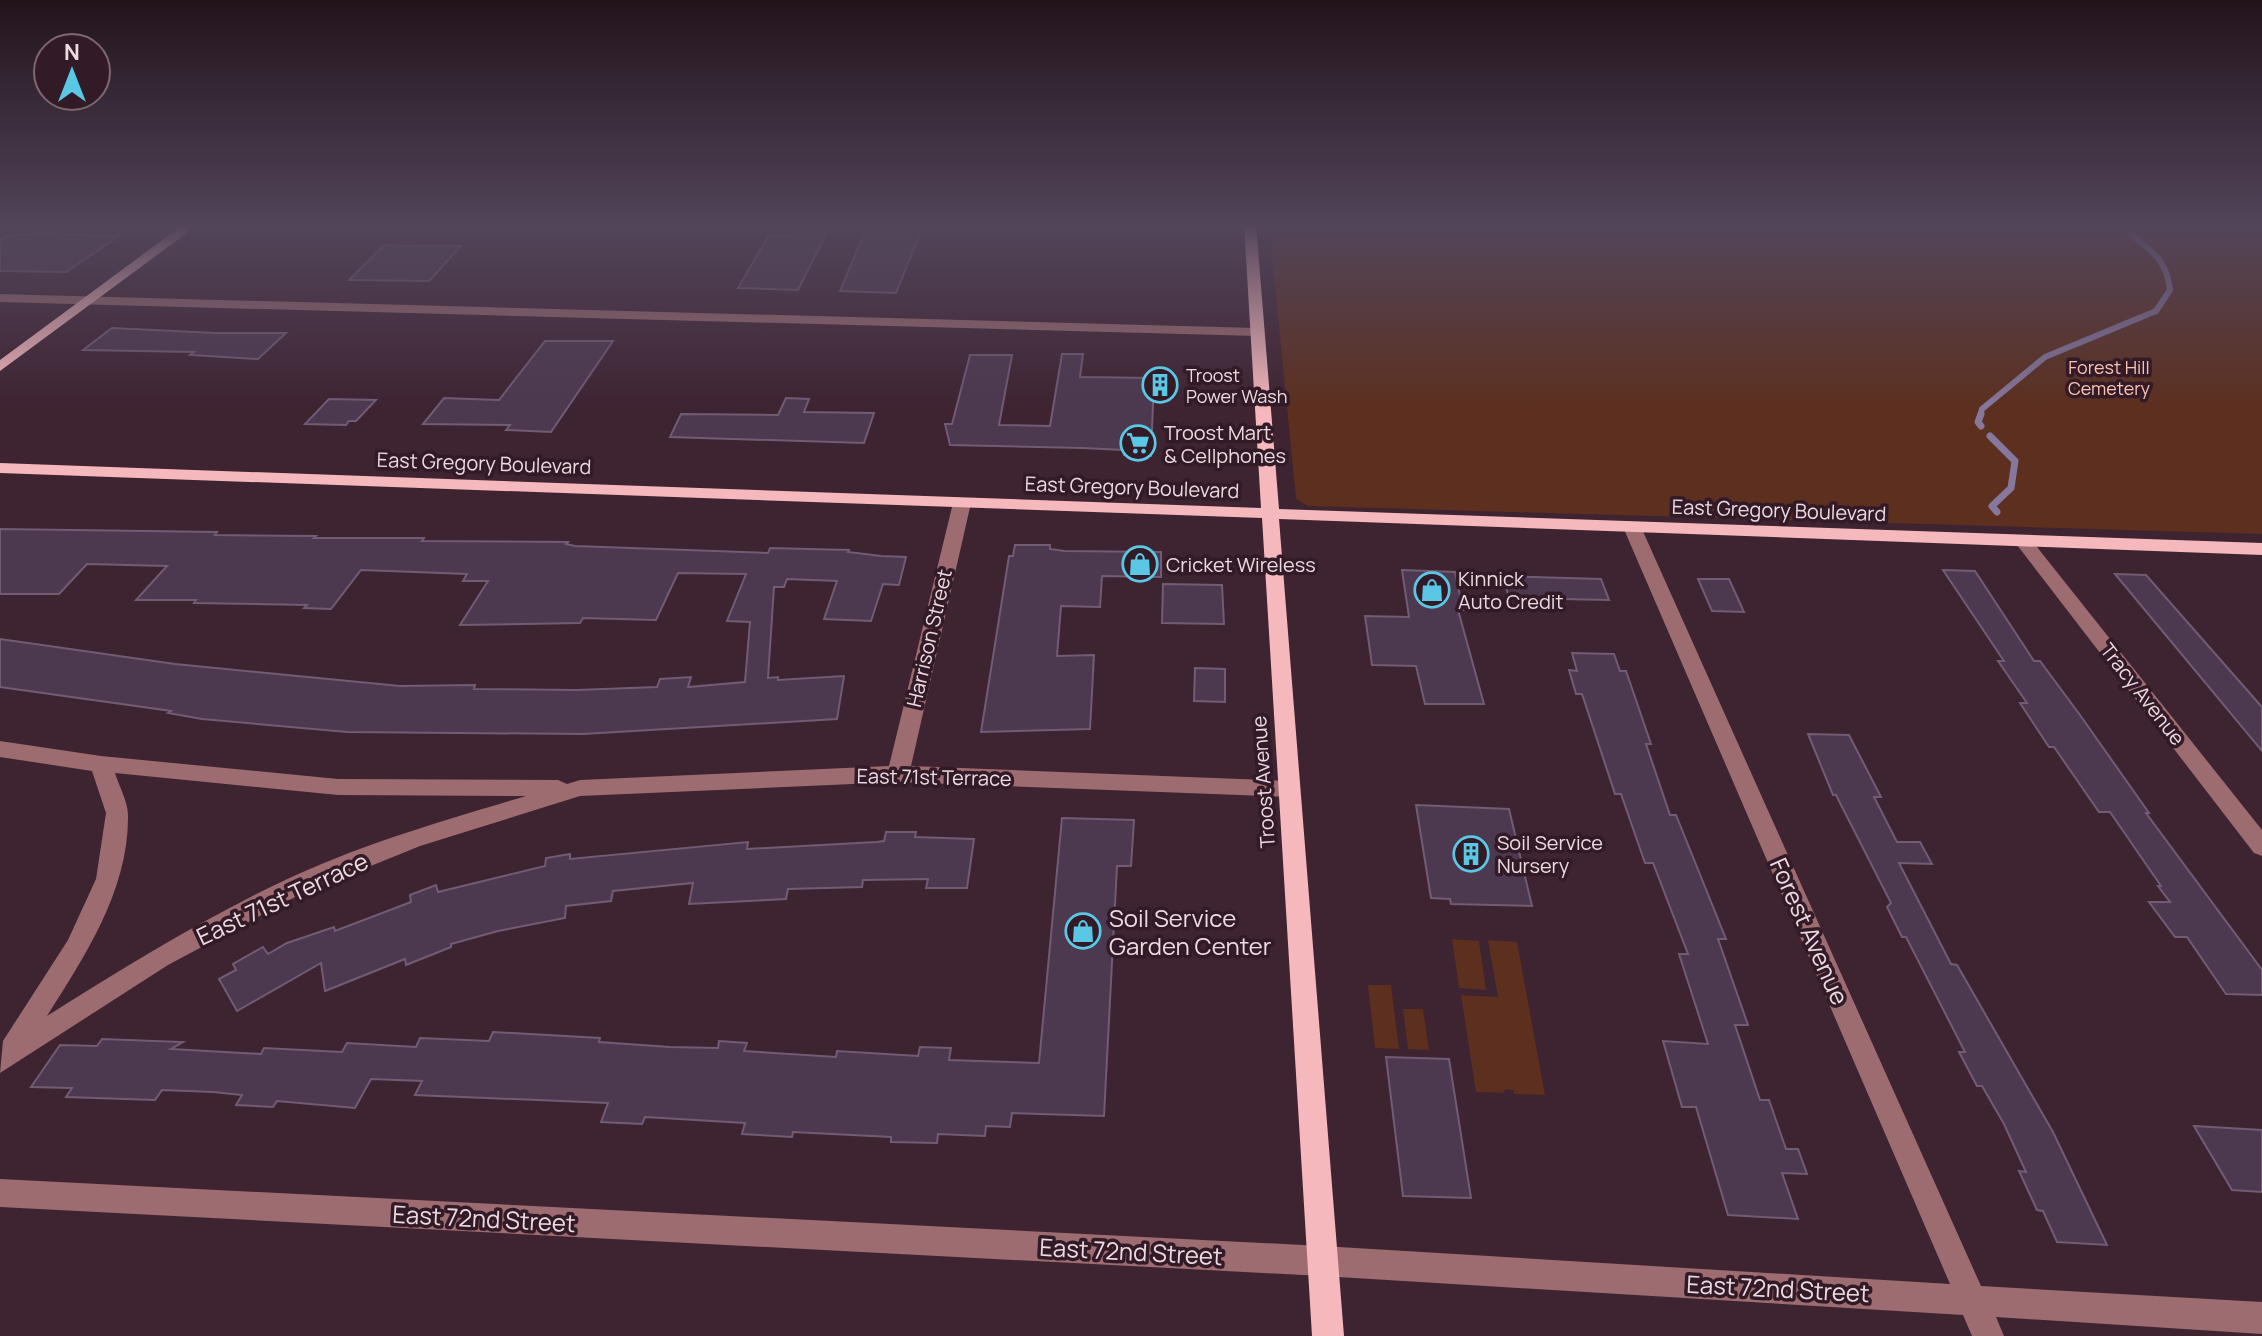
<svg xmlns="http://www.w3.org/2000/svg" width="2262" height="1336" viewBox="0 0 2262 1336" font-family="Manrope,sans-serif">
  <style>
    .green { fill: #5c2f1e }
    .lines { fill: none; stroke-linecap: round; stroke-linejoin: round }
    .stream-far1 { stroke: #86779c; stroke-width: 6 }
    .stream { stroke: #86779c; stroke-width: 7 }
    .building { fill: #4c384f; stroke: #715c74; stroke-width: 2 }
    .minor { fill: #9d6c70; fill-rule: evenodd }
    .major { fill: #f5b8bc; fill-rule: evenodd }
    .labels { text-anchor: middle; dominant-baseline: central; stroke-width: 7; stroke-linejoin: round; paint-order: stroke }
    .far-park-label { font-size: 18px; fill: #f8c3b1; stroke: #331a27 }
    .far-poi-label { font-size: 18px; fill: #ecdae2; stroke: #331a27; text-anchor: start }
    .poi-label { font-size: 20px; fill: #ecdae2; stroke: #331a27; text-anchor: start }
    .street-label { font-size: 20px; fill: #ecdae2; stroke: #331a27 }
    .near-street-label { font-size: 24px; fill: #ecdae2; stroke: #331a27 }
    .near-poi-label { font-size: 24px; fill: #ecdae2; stroke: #331a27; text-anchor: start }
  </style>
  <rect width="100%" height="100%" fill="#3e2331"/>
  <g class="green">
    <polygon points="1269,224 2262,224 2262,534 1308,506 1296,499"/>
    <polygon points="1452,939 1479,941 1486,990 1459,988"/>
    <polygon points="1488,940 1517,942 1545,1095 1514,1094 1513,1090 1505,1089 1504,1093 1476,1092 1461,995 1498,997"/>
    <polygon points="1368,985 1391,985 1399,1049 1375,1048"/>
    <polygon points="1403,1009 1423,1009 1429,1050 1408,1049"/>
  </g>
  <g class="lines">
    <path class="stream-far1" d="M1980 416 1982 409 2045 357 2156 311 2170 290C2165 250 2144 251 2122 224"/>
    <g class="stream">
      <polyline points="1981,414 1978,422 1981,426"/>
      <polyline points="1990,436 2015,461 2011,488 1992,506 1997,512"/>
    </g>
  </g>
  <g class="building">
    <polygon points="868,224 924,224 896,293 840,291"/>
    <polygon points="802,226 830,226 798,290 738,288 769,235 795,236"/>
    <polygon points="10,235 44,234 119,236 66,272 0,271 0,241"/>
    <polygon points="384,245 418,246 461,246 429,281 349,280"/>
    <polygon points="112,328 216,333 286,333 258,359 190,355 194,352 83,350"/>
    <polygon points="545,341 613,341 551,432 506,430 510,425 423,424 444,398 499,400"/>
    <polygon points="1062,354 1083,354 1080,377 1154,378 1151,456 1124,455 1124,450 1082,448 950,445 945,424 952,424 970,355 1012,355 999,425 1050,426"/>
    <polygon points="786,398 809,399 804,412 874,413 864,443 670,437 681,414 778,415"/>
    <polygon points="329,399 376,400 356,421 349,421 346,425 305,424"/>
    <polygon points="0,529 217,532 215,535 316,536 314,538 424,538 422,541 568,542 566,544 575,546 768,553 770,548 849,550 848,552 881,556 906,557 899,585 883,584 871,621 824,619 837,581 787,579 784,587 774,587 768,678 778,677 778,680 844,676 837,719 583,734 347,732 202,719 168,713 171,711 0,687 0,639 175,664 400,686 475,685 474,689 576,690 657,687 660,679 691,677 688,687 745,682 750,622 727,621 746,574 678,573 656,620 583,618 580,623 460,625 488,581 463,581 467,574 361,570 331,609 304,608 307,605 194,603 196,600 136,600 167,566 87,564 59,594 0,594"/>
    <polygon points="1015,545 1050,545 1050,549 1064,551 1161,552 1161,577 1102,576 1100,607 1061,606 1057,656 1094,655 1090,729 981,732 1009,556 1013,556"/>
    <polygon points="1402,570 1455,572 1463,610 1458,610 1484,704 1425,704 1416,666 1372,665 1365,616 1409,617"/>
    <polygon points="1943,570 1975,571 2034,661 2040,661 2080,715 2149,813 2146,813 2262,970 2262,995 2226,994 2187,937 2175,937 2149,902 2170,902 2158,886 2161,886 2110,812 2099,812 2054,747 2049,747 2020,703 2027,703 1998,661 2004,661"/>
    <polygon points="2115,574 2146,575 2262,707 2262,751"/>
    <polygon points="1503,576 1601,579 1609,600 1509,598"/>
    <polygon points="1698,579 1729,579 1744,612 1712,611"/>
    <polygon points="1163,584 1222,585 1224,624 1162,623"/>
    <polygon points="1572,653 1614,654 1620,671 1626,671 1651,744 1646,744 1670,815 1676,815 1726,939 1718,939 1748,1025 1735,1025 1760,1100 1769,1100 1786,1149 1798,1149 1807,1174 1782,1173 1798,1219 1728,1215 1696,1107 1682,1107 1663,1041 1708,1044 1679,954 1688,954 1653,863 1645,863 1621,794 1615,794 1582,694 1576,694 1569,670 1577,671"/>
    <polygon points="1195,668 1225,669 1225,702 1194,701"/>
    <polygon points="1808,734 1849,735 1881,797 1874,797 1897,842 1920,842 1932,864 1899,863 1951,964 1957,965 2053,1132 2107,1245 2057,1242 2043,1211 2037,1210 2019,1171 2026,1172 2004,1124 1982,1086 1977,1086 1959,1052 1965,1052 1906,937 1902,937 1887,907 1891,903 1836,795 1833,795"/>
    <polygon points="1416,805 1509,809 1532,906 1451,904 1450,899 1431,898"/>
    <polygon points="1062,818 1134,820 1131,866 1117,866 1104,1116 1012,1113 1010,1127 986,1126 985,1136 938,1134 937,1143 891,1142 891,1137 793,1132 792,1137 742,1134 745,1123 645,1117 642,1124 601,1122 608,1103 415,1095 422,1081 371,1079 355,1108 277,1101 273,1107 236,1105 242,1095 213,1092 162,1090 155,1100 66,1097 72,1088 31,1087 60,1045 97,1046 102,1039 183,1042 171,1049 261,1054 264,1048 342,1052 347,1043 416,1047 420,1038 489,1041 493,1032 600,1038 599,1042 670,1047 718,1048 719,1041 747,1043 744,1051 836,1057 837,1051 918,1056 920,1047 951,1048 949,1060 1039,1063"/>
    <polygon points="886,832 916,832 915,837 974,839 967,888 926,888 928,879 863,880 862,887 788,889 786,899 689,904 693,883 613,891 611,901 566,906 565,918 498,931 451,944 451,947 406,965 405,959 325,991 321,963 237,1011 219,979 236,970 233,964 263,947 268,954 287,943 334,927 335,931 411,902 410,895 436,885 438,892 545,866 546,858 570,854 570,859 748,842 747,849 876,842 884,841"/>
    <polygon points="1386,1057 1449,1059 1471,1198 1403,1196"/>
    <polygon points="2194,1126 2262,1130 2262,1192 2232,1190"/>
  </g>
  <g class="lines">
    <g class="minor">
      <polygon points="0,294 1257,328 1264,332 1257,336 0,302"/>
      <path d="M962 498 971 503 911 766 1289 781 1297 783 1300 789 1297 795 1289 797 898 782 580 796 420 846 297 896 168 965 0 1073 3 1041 68 940 96 879 106 813 92 771 0 757V741L101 756 338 779 558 780 567 784 580 780 889 766 953 503ZM115 773 338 795 526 796C442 821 358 845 279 883 198 922 123 968 47 1016 85 956 129 890 128 815 128 802 119 786 115 773Z"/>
      <polygon points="1632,522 1641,527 1981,1286 2262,1302 2262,1334 1996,1317 2004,1336 1972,1336 1963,1315 1322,1276 0,1207 0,1179 1322,1246 1950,1284 1623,527"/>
      <polygon points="2023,536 2029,537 2262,830 2262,856 2254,853 2017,545 2014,541 2017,537"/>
    </g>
    <g class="major">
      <polygon points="184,224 199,224 0,371 0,360"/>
      <polygon points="1244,224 1256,224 1279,509 2262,543 2262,555 1279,519 1344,1336 1312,1336 1262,518 0,473 0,463 1261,508"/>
    </g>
  </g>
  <linearGradient id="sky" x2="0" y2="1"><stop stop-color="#22131b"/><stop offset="0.55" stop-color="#52455a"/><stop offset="1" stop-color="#52455a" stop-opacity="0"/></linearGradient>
  <rect width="2262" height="411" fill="url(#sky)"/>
  <defs>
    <symbol id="building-ring" viewBox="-11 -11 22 22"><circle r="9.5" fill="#331a27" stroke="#5ac8e5" stroke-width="1.5"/><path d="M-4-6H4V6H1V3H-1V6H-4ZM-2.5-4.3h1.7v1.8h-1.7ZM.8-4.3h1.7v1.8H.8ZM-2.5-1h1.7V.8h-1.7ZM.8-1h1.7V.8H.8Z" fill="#5ac8e5"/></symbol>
    <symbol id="supermarket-ring" viewBox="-11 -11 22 22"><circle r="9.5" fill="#331a27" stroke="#5ac8e5" stroke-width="1.5"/><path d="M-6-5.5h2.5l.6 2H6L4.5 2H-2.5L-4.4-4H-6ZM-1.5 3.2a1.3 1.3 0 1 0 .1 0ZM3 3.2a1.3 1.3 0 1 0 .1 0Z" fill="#5ac8e5"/></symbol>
    <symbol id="shop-ring" viewBox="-11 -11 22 22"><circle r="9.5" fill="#331a27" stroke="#5ac8e5" stroke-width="1.5"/><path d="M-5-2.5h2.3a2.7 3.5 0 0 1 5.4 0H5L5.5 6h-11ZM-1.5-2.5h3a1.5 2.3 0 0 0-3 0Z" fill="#5ac8e5"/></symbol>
  </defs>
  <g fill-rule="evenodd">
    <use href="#building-ring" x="1140" y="365" width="40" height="40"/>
    <use href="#supermarket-ring" x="1118" y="423" width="40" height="40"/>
    <use href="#shop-ring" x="1120" y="544" width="40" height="40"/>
    <use href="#shop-ring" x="1412" y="570" width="40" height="40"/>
    <use href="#building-ring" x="1451" y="834" width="40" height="40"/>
    <use href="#shop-ring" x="1063" y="911" width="40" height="40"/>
  </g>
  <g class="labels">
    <g class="far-park-label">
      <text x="2109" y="367">Forest Hill<tspan x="2109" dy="21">Cemetery</tspan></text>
    </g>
    <g class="far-poi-label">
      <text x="1186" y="375">Troost<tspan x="1186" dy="21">Power Wash</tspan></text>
    </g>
    <g class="poi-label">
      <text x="1164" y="432">Troost Mart<tspan x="1164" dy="23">&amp; Cellphones</tspan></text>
      <text x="1166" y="564">Cricket Wireless</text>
      <text x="1458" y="578">Kinnick<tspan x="1458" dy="23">Auto Credit</tspan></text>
      <text x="1497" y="842">Soil Service<tspan x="1497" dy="23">Nursery</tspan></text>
    </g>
    <g class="street-label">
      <text transform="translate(484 463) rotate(2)">East Gregory Boulevard</text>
      <text transform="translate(1132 487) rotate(2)">East Gregory Boulevard</text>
      <text transform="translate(1779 510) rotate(2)">East Gregory Boulevard</text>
      <text transform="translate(929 638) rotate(-77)">Harrison Street</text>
      <text transform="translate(2143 694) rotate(52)">Tracy Avenue</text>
      <text transform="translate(934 777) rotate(1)">East 71st Terrace</text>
      <text transform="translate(1263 782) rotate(-94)">Troost Avenue</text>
    </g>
    <g class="near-street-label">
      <text transform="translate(282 898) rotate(-25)">East 71st Terrace</text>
      <text transform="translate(1810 931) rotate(66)">Forest Avenue</text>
      <text transform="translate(484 1218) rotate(3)">East 72nd Street</text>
      <text transform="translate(1131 1251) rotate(3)">East 72nd Street</text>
      <text transform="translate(1778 1288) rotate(3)">East 72nd Street</text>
    </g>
    <g class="near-poi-label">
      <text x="1109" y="917">Soil Service<tspan x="1109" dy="28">Garden Center</tspan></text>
    </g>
  </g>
  <g transform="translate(72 72)"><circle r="38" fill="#331a27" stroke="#7d6772" stroke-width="2"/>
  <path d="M0-6L14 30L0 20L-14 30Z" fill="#5ac8e5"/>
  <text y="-12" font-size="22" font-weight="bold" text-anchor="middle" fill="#ecdae2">N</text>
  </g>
</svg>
